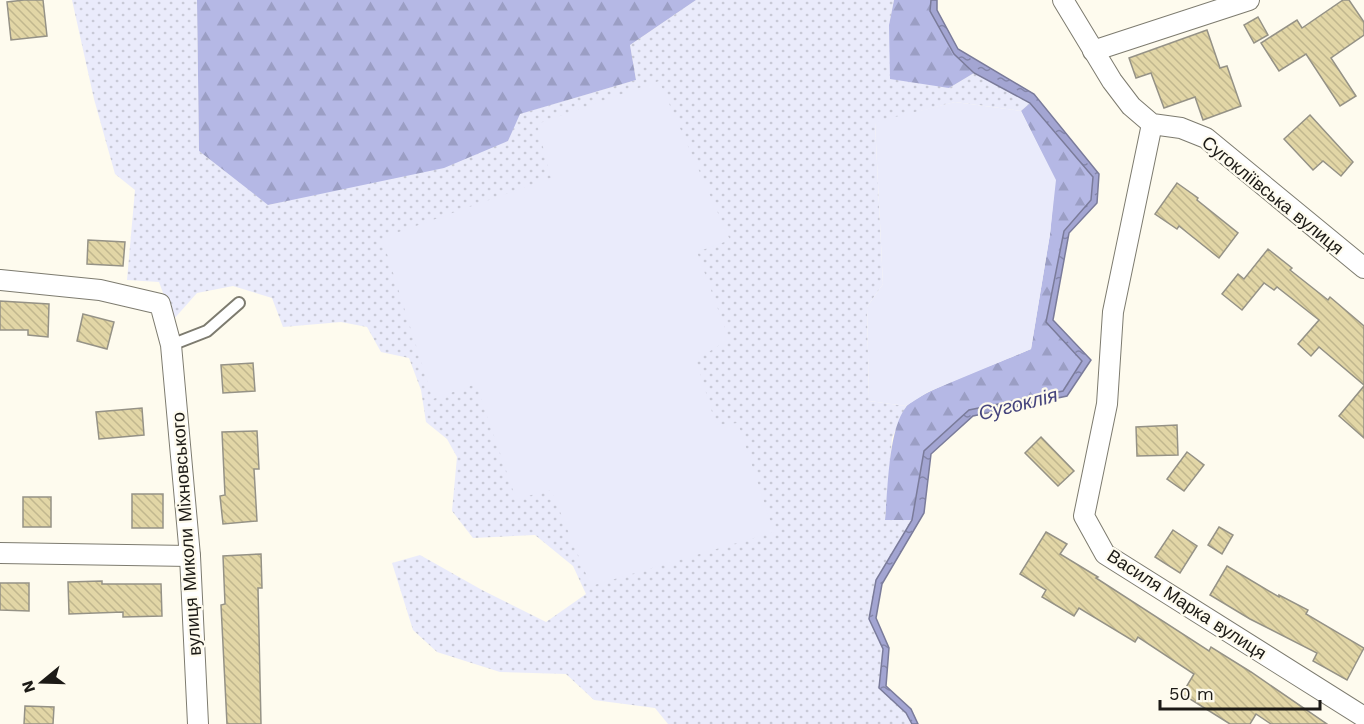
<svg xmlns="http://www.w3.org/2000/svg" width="1364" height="724" viewBox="0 0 1364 724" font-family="'Work Sans',sans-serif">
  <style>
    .grass { fill: url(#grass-dots) }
    .forest { fill: url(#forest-firs) }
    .garden { fill: #eaebfb }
    .water { fill: url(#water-ripples); stroke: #7a7b9a; stroke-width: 1.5 }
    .building { fill: url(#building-back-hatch); stroke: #959286; stroke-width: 1.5 }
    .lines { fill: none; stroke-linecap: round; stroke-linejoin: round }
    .service-casing { stroke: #7d7b6f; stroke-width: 14 }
    .minor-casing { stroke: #7d7b6f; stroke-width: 22 }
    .service { stroke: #fff; stroke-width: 10 }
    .minor { stroke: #fff; stroke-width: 20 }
    .labels { text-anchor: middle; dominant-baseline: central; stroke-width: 4.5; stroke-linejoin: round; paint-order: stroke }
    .street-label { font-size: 18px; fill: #1c1a16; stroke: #fefbee }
    .water-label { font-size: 20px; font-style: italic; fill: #45447d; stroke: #fefbee }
  </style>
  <defs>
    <pattern id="grass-dots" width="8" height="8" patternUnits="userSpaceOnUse" patternTransform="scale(1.5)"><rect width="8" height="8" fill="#eaebfb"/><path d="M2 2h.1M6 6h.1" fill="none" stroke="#c8c9d6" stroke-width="1.8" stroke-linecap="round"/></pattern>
    <pattern id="forest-firs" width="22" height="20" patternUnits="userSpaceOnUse" patternTransform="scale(1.5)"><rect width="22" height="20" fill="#b5b8e5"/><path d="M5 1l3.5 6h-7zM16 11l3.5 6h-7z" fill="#9b9ec4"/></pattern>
    <pattern id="water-ripples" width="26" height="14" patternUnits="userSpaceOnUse" patternTransform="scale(1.5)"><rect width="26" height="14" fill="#a3a5d2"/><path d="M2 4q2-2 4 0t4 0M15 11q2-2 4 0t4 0" fill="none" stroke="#8486a9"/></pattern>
    <pattern id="building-back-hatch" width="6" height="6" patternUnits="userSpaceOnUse" patternTransform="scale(1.5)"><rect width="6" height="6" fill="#e2d6a6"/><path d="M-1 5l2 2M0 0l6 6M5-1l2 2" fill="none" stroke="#c1b78e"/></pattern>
  </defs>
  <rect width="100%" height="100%" fill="#fefbee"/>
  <polygon class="grass" points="72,0 197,0 199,151 269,205 322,192 508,141 519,114 636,80 630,45 696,0 894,0 889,25 949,88 974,73 1030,103 1021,111 955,102 875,123 883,284 867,307 869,401 906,406 892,438 885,519 912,520 876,580 869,619 883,649 880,688 906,714 912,724 668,724 655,708 594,700 566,674 500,672 437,652 413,630 392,563 420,555 482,590 546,622 586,594 573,566 535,535 473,538 452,511 457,457 447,439 426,422 421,390 409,358 381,352 367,327 341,322 283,327 272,298 233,286 197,293 173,320 159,282 127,280 135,190 115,174 94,99"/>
  <g class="forest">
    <polygon points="197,0 696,0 630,45 636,80 520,114 508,141 444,168 268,205 199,151"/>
    <polygon points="894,0 931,0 930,11 954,54 974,73 949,88 890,79 889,25"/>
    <path d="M1030 103 1093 177 1091 200 1064 231 1046 322 1082 360 1063 391 969 410 924 451 912 520H885C888 490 888 430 906 407 917 392 1009 359 1031 349L1050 234 1055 180 1021 111Z"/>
  </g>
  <g class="garden">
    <polygon points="659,81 730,240 697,252 729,339 696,360 716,425 738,423 774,532 591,586 551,490 516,499 476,384 433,399 382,238 551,178 537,124"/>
    <polygon points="955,102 1021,111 1056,180 1050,234 1031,349 928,392 906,406 869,401 867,307 883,284 875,122"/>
  </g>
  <polygon class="water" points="931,0 937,0 937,10 958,49 1034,94 1099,174 1097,203 1069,233 1053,320 1091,360 1067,396 973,416 931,454 924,513 882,584 876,618 889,648 886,686 911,709 918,724 912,724 906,713 879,688 883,649 869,619 876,580 912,520 924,451 969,410 1063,391 1082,361 1046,322 1064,231 1091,200 1093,177 1030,103 974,73 954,54 930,11"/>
  <g class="building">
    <polygon points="24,0 43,0 47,36 11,40 7,2"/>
    <polygon points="1343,0 1349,0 1364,22 1364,35 1331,58 1356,96 1340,106 1306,54 1279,71 1261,43 1297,20 1302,28"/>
    <polygon points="1258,17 1268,35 1254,43 1244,25"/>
    <polygon points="1207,30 1220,68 1227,66 1241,106 1203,120 1195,97 1164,108 1151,73 1136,78 1129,58"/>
    <polygon points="1310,115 1353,162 1341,176 1323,161 1313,170 1284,139"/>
    <polygon points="1177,183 1198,198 1197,200 1238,233 1219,258 1179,226 1177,229 1155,214"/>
    <polygon points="88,240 125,242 123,266 87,264"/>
    <polygon points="1268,249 1292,268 1290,270 1328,300 1330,297 1364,326 1364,385 1319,347 1311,356 1298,344 1319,320 1277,287 1274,290 1264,283 1242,310 1222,294 1238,274 1244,279"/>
    <polygon points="0,301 49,304 48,337 28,335 28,330 0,330"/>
    <polygon points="83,314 114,322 107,349 77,341"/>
    <polygon points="253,363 255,391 223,393 221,365"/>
    <polygon points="1364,386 1364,438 1339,416"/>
    <polygon points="142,408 144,435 99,439 96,412"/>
    <polygon points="1177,425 1178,455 1137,456 1136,427"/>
    <polygon points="257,431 259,469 254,469 257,521 223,524 220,496 225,495 222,432"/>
    <polygon points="1041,437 1074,471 1058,486 1025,453"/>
    <polygon points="1187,452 1204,465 1184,491 1167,479"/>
    <rect x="132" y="494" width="31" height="34"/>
    <rect x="23" y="497" width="28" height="30"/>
    <polygon points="1219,527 1233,535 1222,554 1208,545"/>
    <polygon points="1173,530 1197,546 1180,573 1155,557"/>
    <polygon points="1046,532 1067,544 1060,554 1098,577 1096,578 1209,651 1211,647 1251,672 1327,724 1271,724 1256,714 1250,724 1230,724 1182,694 1194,674 1138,637 1135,642 1079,608 1074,616 1042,597 1046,590 1020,574"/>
    <polygon points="261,554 262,588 258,588 261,724 227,724 221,605 225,604 223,556"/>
    <polygon points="1227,566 1279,597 1279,595 1308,610 1306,614 1364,648 1347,680 1313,661 1317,653 1250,619 1210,595"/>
    <polygon points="102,581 102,584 161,584 162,616 123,617 123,612 69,614 68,582"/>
    <polygon points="0,583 29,583 29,611 0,610"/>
    <polygon points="25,706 54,707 53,724 24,724"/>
  </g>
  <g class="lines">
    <defs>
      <polyline id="service" points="171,345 207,331 239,303"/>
      <g id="minor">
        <polyline points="1063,0 1112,81 1131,106 1152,124 1181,128 1206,138 1364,268"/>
        <polyline points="1093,51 1249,0"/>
        <polyline points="1152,124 1113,312 1107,404 1084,516 1105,554 1364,717"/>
        <polyline points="0,280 100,290 160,304 171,345 190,556 198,724"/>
        <polyline points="0,553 190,556"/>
      </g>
    </defs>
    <use href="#service" class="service-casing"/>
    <use href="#minor" class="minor-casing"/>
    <use href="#service" class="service"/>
    <use href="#minor" class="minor"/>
  </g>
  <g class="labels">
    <g class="street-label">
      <text transform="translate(1273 195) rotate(39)">Сугокліївська вулиця</text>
      <text transform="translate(186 534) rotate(-94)">вулиця Миколи Міхновського</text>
      <text transform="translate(1187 604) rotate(33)">Василя Марка вулиця</text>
    </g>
    <g class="water-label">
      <text transform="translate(1018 404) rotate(-14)">Сугоклія</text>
    </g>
  </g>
  <g transform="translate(42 682) rotate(251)" stroke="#fefbee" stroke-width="4.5" paint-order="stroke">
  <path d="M0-4.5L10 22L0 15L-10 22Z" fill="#1c1a16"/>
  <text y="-9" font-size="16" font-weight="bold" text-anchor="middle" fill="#1c1a16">N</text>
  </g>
  <path d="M1160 700v9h160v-9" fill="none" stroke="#1c1a16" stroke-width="3"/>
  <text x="1169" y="700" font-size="18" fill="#1c1a16" stroke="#fefbee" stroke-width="4.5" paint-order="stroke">50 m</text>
</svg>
